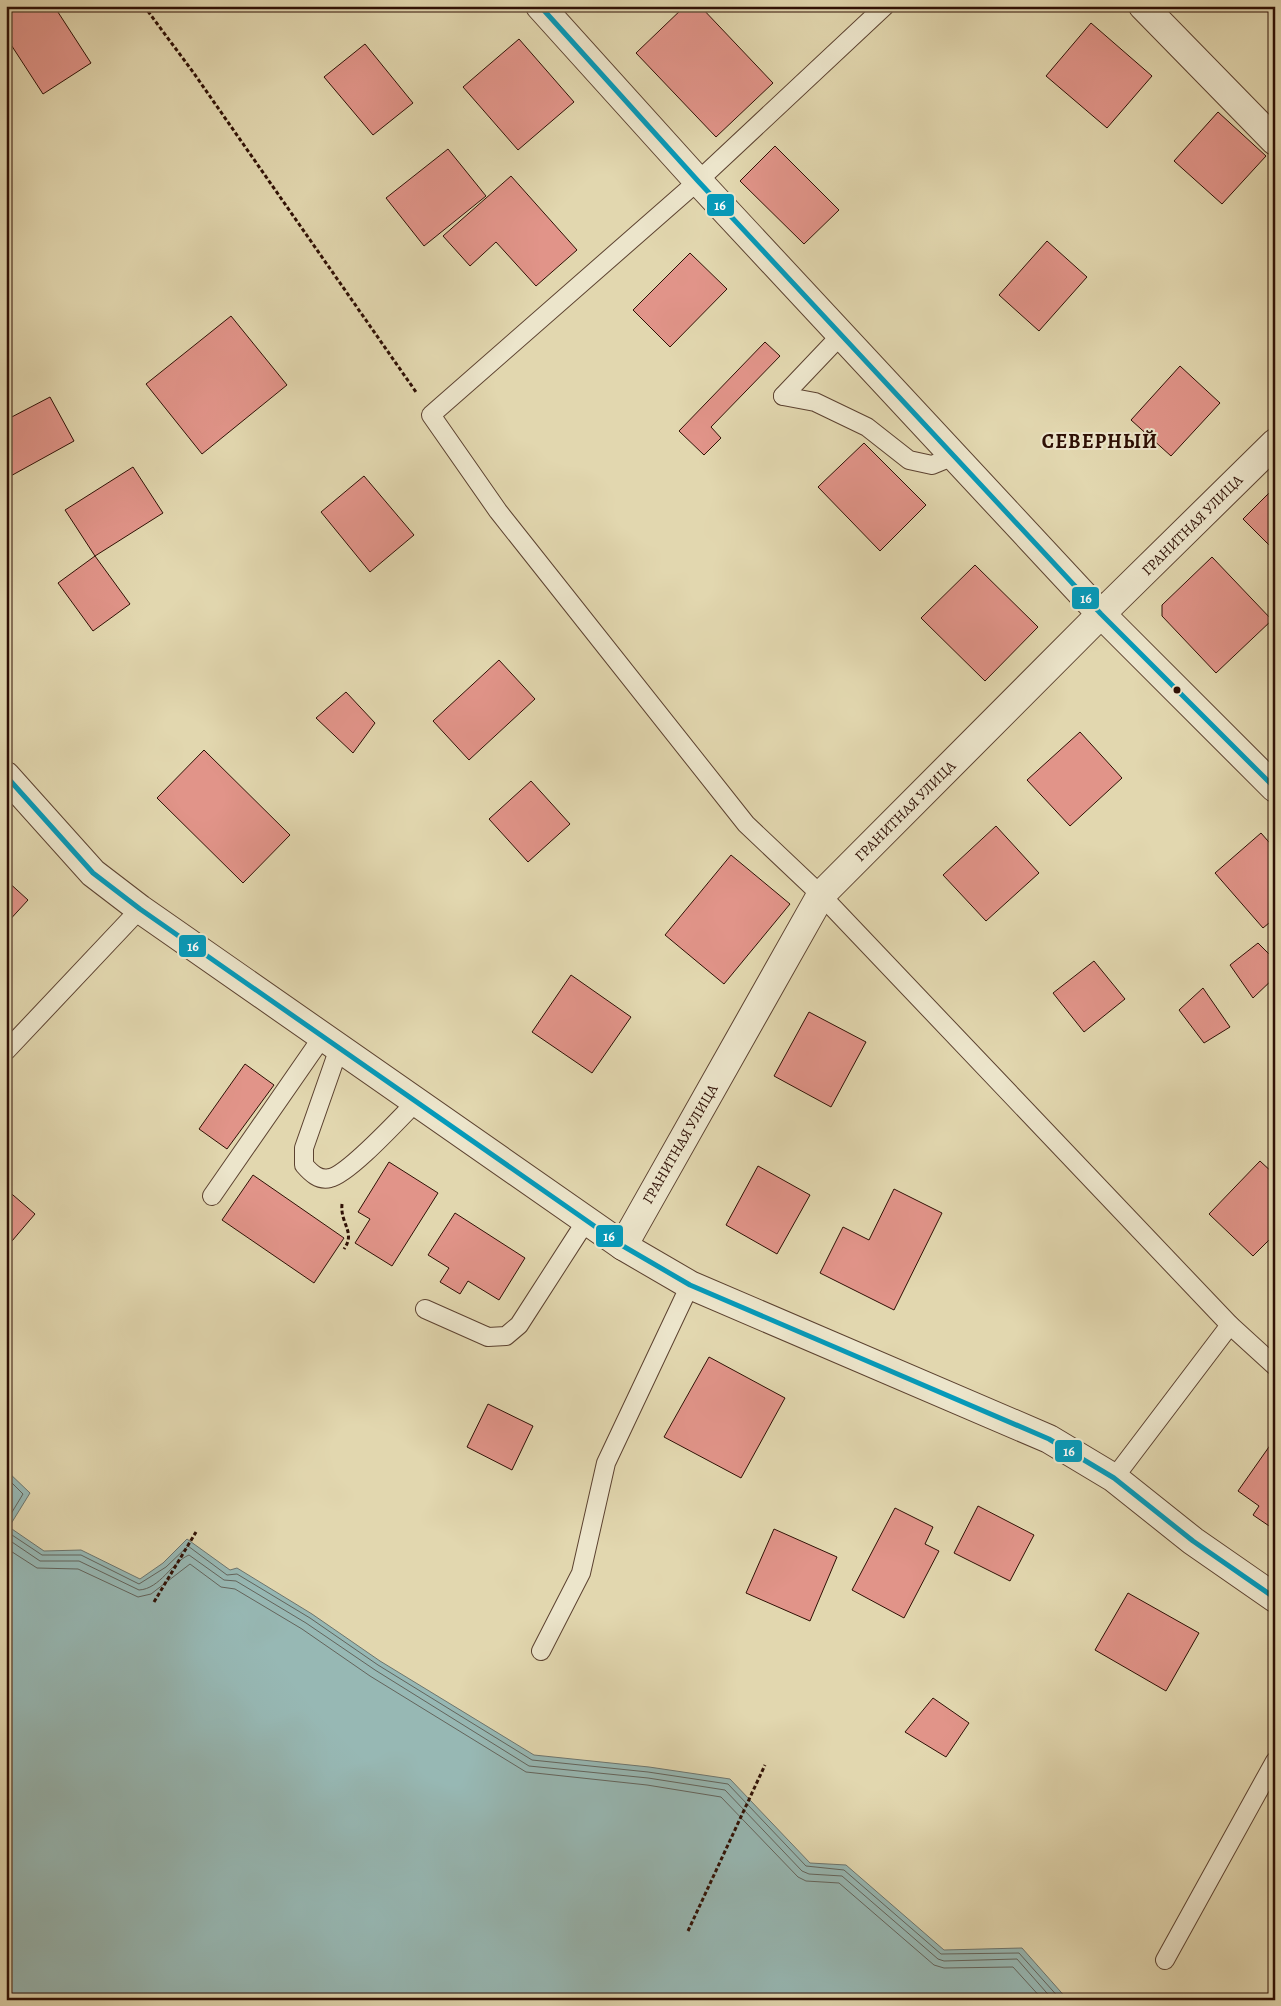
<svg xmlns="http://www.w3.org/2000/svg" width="1281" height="2006" viewBox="0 0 1281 2006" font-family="Alegreya,serif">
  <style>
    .water { fill: #97b8b4; stroke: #6d756e }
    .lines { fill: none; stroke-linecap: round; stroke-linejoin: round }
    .shore { stroke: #63645c; stroke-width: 1 }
    .building { fill: #e19489; stroke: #2f1005 }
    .service-casing { stroke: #5c4230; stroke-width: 20 }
    .minor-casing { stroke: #5c4230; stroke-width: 30 }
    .path { stroke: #2f1005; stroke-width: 3; stroke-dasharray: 4 2.5; stroke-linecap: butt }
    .service { stroke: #ece5cb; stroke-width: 18 }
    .minor { stroke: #ece5cb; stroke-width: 28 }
    .bus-1-casing { stroke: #ece5cb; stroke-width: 9 }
    .bus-1 { stroke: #059aba; stroke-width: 5 }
    .bus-dot { fill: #2f1005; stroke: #ece5cb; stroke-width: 2 }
    .labels { text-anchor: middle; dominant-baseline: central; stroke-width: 4; stroke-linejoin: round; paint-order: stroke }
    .street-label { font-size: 15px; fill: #2f1005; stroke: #ece5cb }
    .district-label { font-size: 20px; font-weight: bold; letter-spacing: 1px; fill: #2f1005; stroke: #ece5cb }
    .line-badge { stroke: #ece5cb; stroke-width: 2 }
    .badge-label { font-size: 14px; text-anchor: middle; font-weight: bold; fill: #fff }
  </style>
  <rect width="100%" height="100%" fill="#e2d7af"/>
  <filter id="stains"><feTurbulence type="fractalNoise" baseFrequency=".004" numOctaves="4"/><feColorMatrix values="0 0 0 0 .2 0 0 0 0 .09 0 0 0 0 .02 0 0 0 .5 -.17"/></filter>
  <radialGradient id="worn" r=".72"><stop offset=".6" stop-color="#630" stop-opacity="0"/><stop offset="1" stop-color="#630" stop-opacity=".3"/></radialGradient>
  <polygon class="water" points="6,1470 30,1493 9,1527 44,1551 81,1550 140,1579 163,1563 187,1539 230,1570 237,1568 312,1614 380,1661 534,1755 649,1767 730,1779 810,1863 846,1865 944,1950 1022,1948 1068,2000 6,2000"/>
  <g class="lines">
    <g class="shore">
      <polyline points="6,1477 23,1494 6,1522"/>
      <polyline points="6,1531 42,1555 81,1555 139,1584 166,1567 188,1546 227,1575 237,1574 310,1618 378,1665 532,1760 648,1772 728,1784 806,1866 844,1870 941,1954 1019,1953 1061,2000"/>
      <path d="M6 1538 40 1561H79L139 1590C160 1589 172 1562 189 1555L224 1580 236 1581 306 1623 375 1670 529 1766 648 1778 725 1790 802 1871 809 1874 842 1876 938 1959 944 1961 1017 1959 1053 2000"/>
      <polyline points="6,1548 37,1568 78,1569 138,1597 151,1594 190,1564 221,1587 235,1589 302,1629 370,1676 526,1772 647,1785 721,1797 798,1877 806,1881 839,1883 934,1965 944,1968 1013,1967 1043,2000"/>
    </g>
  </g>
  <g class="building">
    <polygon points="14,6 54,6 91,63 43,94 6,37 6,11"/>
    <polygon points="685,6 700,6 773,83 716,137 636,53"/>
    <polygon points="1091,23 1152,76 1107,128 1046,76"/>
    <polygon points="519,39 574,102 518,150 463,87"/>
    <polygon points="365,44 413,103 373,135 324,77"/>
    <polygon points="1218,112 1266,156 1222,204 1174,161"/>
    <polygon points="775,146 839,210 804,244 740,181"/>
    <polygon points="448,149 486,196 424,246 386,198"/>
    <polygon points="511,176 577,250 536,286 496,242 470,266 443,236"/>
    <polygon points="1047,241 1087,277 1039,331 999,295"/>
    <polygon points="690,253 727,289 670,347 633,310"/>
    <polygon points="231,316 287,385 202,454 146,384"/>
    <polygon points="765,342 780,356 711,427 721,438 704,455 679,431"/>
    <polygon points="1180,366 1220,403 1171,456 1131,420"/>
    <polygon points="50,397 74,441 7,478 6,420"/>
    <polygon points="864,443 926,505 880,551 818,487"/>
    <polygon points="133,467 163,513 95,556 65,510"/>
    <polygon points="364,476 414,535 370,572 321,512"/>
    <polygon points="1275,487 1275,551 1243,519"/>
    <polygon points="95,556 130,604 93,631 58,583"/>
    <polygon points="1212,557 1272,620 1216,673 1162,616 1162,605"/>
    <polygon points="975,565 1038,627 985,681 921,618"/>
    <polygon points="499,660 535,699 469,760 433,721"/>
    <polygon points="346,692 375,723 353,753 316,718"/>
    <polygon points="1080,732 1122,778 1070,826 1027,780"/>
    <polygon points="204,750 290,835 243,883 157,798"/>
    <polygon points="531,781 570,824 528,862 489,819"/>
    <polygon points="996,826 1039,873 986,921 943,875"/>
    <polygon points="1261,833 1275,849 1275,918 1263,928 1215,873"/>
    <polygon points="731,855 790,904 724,984 665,935"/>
    <polygon points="6,880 28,900 6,924"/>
    <polygon points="1258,943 1275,960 1275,977 1253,998 1230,965"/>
    <polygon points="1094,961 1125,999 1084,1032 1053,993"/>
    <polygon points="571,975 631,1017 592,1073 532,1032"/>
    <polygon points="1203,988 1230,1027 1204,1043 1179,1010"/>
    <polygon points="809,1012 866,1042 831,1107 774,1076"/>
    <polygon points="245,1064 274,1085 227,1149 199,1129"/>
    <polygon points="1260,1161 1275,1175 1275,1234 1253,1256 1209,1214"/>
    <polygon points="389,1162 438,1193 392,1266 355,1243 370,1219 358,1212"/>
    <polygon points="758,1166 810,1195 777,1254 726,1225"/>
    <polygon points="253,1175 344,1238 314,1283 222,1220"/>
    <polygon points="6,1189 35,1214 6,1248"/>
    <polygon points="894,1189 942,1213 894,1310 820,1273 843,1227 869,1240"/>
    <polygon points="455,1213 525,1258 499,1300 468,1281 460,1294 440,1282 449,1268 428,1255"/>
    <polygon points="709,1357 785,1398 741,1478 664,1437"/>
    <polygon points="488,1404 533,1426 512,1470 467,1447"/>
    <polygon points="1271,1444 1275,1446 1275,1530 1253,1515 1259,1506 1238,1491"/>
    <polygon points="978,1506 1034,1535 1010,1581 954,1553"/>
    <polygon points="895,1508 933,1527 925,1544 939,1551 904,1618 852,1590"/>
    <polygon points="774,1529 837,1557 810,1621 746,1593"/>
    <polygon points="1128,1593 1199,1633 1166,1691 1095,1650"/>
    <polygon points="933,1698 969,1723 946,1757 905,1732"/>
  </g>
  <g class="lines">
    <defs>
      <g id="service">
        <polyline points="885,6 698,181 431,415 498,511 746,824 821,895 1230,1325 1275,1366"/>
        <polyline points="783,396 815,402 867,427 909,460 932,465 954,456"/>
        <polyline points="783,396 841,335"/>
        <path d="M339 1048 304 1148V1165C311 1173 319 1181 330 1178 349 1174 400 1118 416 1102"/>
        <polyline points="6,1051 140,909"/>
        <polyline points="212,1196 323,1036"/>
        <polyline points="425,1309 488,1337 506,1336 519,1325 586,1221"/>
        <polyline points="1114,1478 1230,1325"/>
        <polyline points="541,1651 581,1573 606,1463 690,1285"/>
        <polyline points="1165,1960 1275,1761"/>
      </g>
      <g id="minor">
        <polyline points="540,6 698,181 1101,614 1275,788"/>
        <polyline points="1143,6 1275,141"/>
        <polyline points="6,776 93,873 140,909 623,1246 690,1285 1049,1439 1114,1478 1193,1541 1275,1598"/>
        <polyline points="623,1246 821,895 1101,614 1275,443"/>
      </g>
    </defs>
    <use href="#service" class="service-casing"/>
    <use href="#minor" class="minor-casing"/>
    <g class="path">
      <polyline points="144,6 193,72 416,392"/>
      <path d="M342 1204C340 1224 356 1232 344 1249"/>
      <polyline points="154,1602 196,1532"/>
      <polyline points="688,1931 765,1765"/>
    </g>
    <use href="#service" class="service"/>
    <use href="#minor" class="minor"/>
    <defs>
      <g id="bus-1">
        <polyline points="540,6 698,181 1101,614 1275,788"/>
        <polyline points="6,776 93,873 140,909 623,1246 690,1285 1049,1439 1114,1478 1193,1541 1275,1598"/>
      </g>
    </defs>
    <use href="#bus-1" class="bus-1-casing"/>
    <use href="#bus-1" class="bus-1"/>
  </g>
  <circle class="bus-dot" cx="1177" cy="690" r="4.5"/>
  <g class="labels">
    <g class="street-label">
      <text transform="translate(1192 525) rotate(-45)">ГРАНИТНАЯ УЛИЦА</text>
      <text transform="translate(905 811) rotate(-45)">ГРАНИТНАЯ УЛИЦА</text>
      <text transform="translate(680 1144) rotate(-60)">ГРАНИТНАЯ УЛИЦА</text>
    </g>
    <g class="district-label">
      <text x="1100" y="441">СЕВЕРНЫЙ</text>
    </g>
  </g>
  <g class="line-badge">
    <rect x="706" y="193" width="29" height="24" rx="5" fill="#059aba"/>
    <rect x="1071" y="586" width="29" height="24" rx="5" fill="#059aba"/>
    <rect x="178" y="934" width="29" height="24" rx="5" fill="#059aba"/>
    <rect x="595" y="1224" width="29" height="24" rx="5" fill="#059aba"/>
    <rect x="1054" y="1439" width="29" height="24" rx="5" fill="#059aba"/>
  </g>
  <g class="badge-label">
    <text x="720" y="210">16</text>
    <text x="1086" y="603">16</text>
    <text x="193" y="951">16</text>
    <text x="609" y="1241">16</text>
    <text x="1069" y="1456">16</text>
  </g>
  <rect width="1281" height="2006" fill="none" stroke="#e2d7af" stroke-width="25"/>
  <rect x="8" y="8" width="1266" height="1991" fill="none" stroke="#2f1005" stroke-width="2.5"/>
  <rect x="12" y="12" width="1256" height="1981" fill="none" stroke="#2f1005"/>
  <rect width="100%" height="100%" filter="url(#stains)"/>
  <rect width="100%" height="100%" fill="url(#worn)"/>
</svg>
